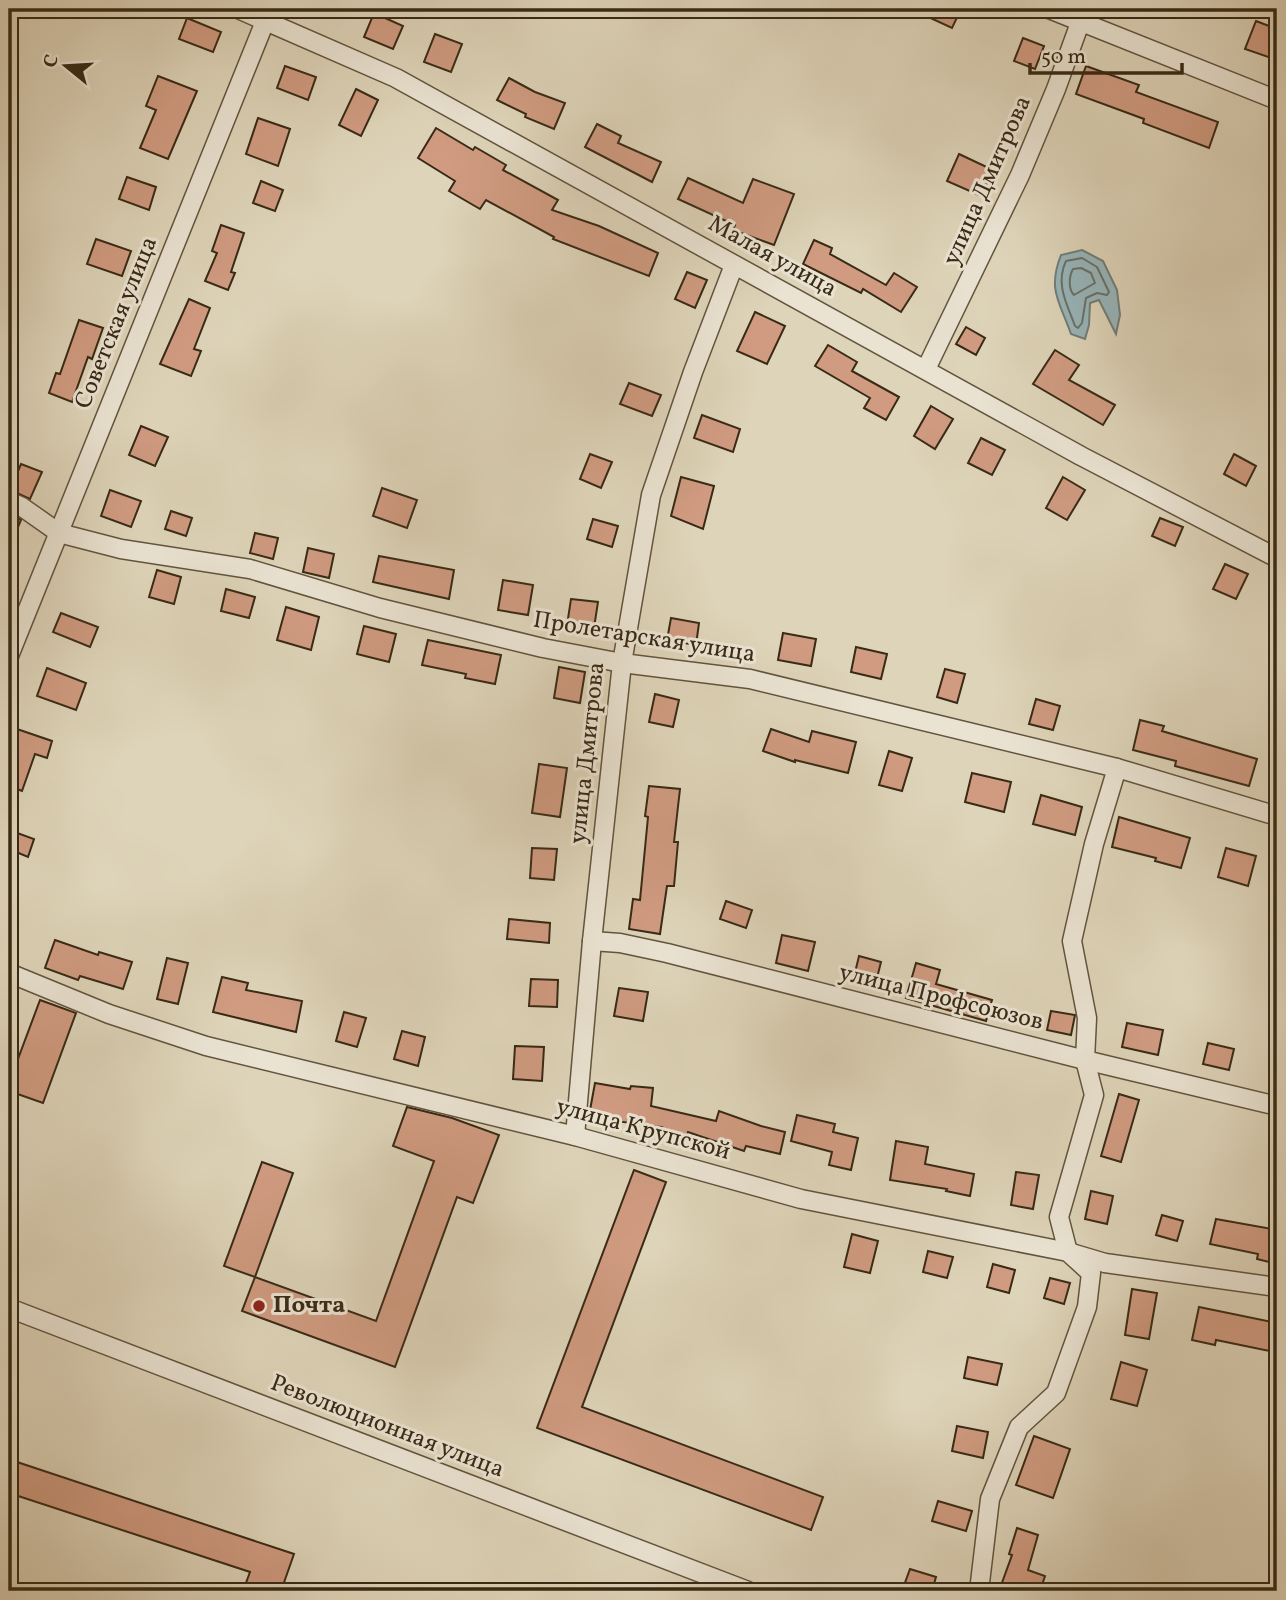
<svg xmlns="http://www.w3.org/2000/svg" width="1286" height="1600" viewBox="0 0 1286 1600" font-family="Vollkorn,serif">
  <style>
    .water { fill: #97b5ba; stroke: #717d78; stroke-width: 2 }
    .lines { fill: none; stroke-linecap: round; stroke-linejoin: round }
    .shore { stroke: #687068; stroke-width: 2 }
    .building { fill: #d09b81; stroke: #382a15; stroke-width: 2 }
    .minor-casing { stroke: #62543e; stroke-width: 21 }
    .minor { stroke: #eae3d2; stroke-width: 18 }
    .poi-dot { fill: #8f2418; stroke: #eae3d2; stroke-width: 2.5 }
    .labels { text-anchor: middle; dominant-baseline: central; stroke-width: 6; stroke-linejoin: round; paint-order: stroke }
    .street-label { font-size: 24px; fill: #382a15; stroke: #eae3d2 }
    .poi-label { font-size: 24px; font-weight: bold; fill: #382a15; stroke: #eae3d2; text-anchor: start }
  </style>
  <rect width="100%" height="100%" fill="#ded4b9"/>
  <filter id="stains"><feTurbulence type="fractalNoise" baseFrequency=".00286" numOctaves="4"/><feColorMatrix values="0 0 0 0 .2 0 0 0 0 .09 0 0 0 0 .02 0 0 0 .5 -.17"/></filter>
  <radialGradient id="worn" r=".72"><stop offset=".6" stop-color="#630" stop-opacity="0"/><stop offset="1" stop-color="#630" stop-opacity=".3"/></radialGradient>
  <path class="water" d="M1082 250 1103 261 1117 290 1120 315 1116 334 1099 300 1090 303 1089 325 1085 339 1071 334C1060 302 1047 290 1061 255Z"/>
  <g class="lines">
    <g class="shore">
      <path d="M1082 258 1097 267 1109 292 1107 295 1097 293 1086 298 1082 323 1078 328 1075 326C1067 304 1055 284 1066 261Z"/>
      <path d="M1081 268 1091 273 1095 283 1074 295C1068 289 1069 276 1073 269Z"/>
    </g>
  </g>
  <g class="building">
    <polygon points="911,9 961,9 952,28"/>
    <polygon points="374,13 403,26 393,49 364,37"/>
    <polygon points="187,18 221,32 213,52 179,39"/>
    <polygon points="1256,21 1277,29 1277,60 1245,49"/>
    <polygon points="435,34 462,44 451,72 424,62"/>
    <polygon points="1023,38 1044,46 1035,69 1014,61"/>
    <polygon points="285,66 316,77 308,100 277,88"/>
    <polygon points="1086,66 1139,85 1136,92 1218,122 1209,148 1143,123 1144,119 1076,94"/>
    <polygon points="158,76 197,91 168,159 140,148 156,110 146,106"/>
    <polygon points="509,78 535,92 565,103 554,129 525,117 526,114 497,100"/>
    <polygon points="356,89 378,100 361,136 339,125"/>
    <polygon points="258,118 290,129 278,166 246,154"/>
    <polygon points="597,124 621,136 618,143 661,162 652,182 585,147"/>
    <polygon points="436,128 473,150 475,147 506,165 503,170 558,200 552,210 599,226 658,253 649,276 553,239 554,237 486,200 480,209 449,191 455,181 418,158"/>
    <polygon points="959,154 993,170 981,196 947,181"/>
    <polygon points="127,177 156,187 149,210 119,199"/>
    <polygon points="688,178 743,203 753,179 794,194 774,245 733,230 735,225 678,199"/>
    <polygon points="261,181 283,190 275,211 253,203"/>
    <polygon points="221,225 244,233 231,272 235,273 228,290 205,281 217,253 212,251"/>
    <polygon points="96,239 131,251 122,276 87,264"/>
    <polygon points="814,240 832,248 830,254 886,285 894,273 917,287 901,312 863,289 861,293 803,264"/>
    <polygon points="687,272 707,280 695,308 675,299"/>
    <polygon points="189,299 210,308 194,349 201,351 191,376 160,364"/>
    <polygon points="755,312 785,326 767,364 737,351"/>
    <polygon points="79,320 103,328 92,359 88,357 72,402 49,393 56,373 60,374"/>
    <polygon points="966,327 985,338 976,355 956,344"/>
    <polygon points="828,345 857,362 852,371 899,397 886,420 864,408 870,398 815,366"/>
    <polygon points="1055,350 1079,365 1069,380 1115,405 1103,425 1033,384"/>
    <polygon points="629,383 661,395 652,416 620,404"/>
    <polygon points="931,406 953,419 935,449 914,436"/>
    <polygon points="702,415 740,429 733,452 694,438"/>
    <polygon points="141,426 168,437 155,466 129,455"/>
    <polygon points="981,438 1005,450 992,475 968,463"/>
    <polygon points="590,454 612,462 601,488 580,479"/>
    <polygon points="1234,454 1256,466 1246,486 1224,474"/>
    <polygon points="21,464 42,472 30,499 10,490"/>
    <polygon points="681,477 714,486 703,529 671,516"/>
    <polygon points="1063,477 1085,490 1067,520 1046,508"/>
    <polygon points="382,488 417,500 407,528 373,516"/>
    <polygon points="110,490 141,501 131,527 101,516"/>
    <polygon points="171,511 192,518 186,536 165,529"/>
    <polygon points="9,513 21,520 9,549"/>
    <polygon points="1160,518 1183,527 1175,546 1152,536"/>
    <polygon points="593,519 618,526 612,547 587,539"/>
    <polygon points="255,533 278,538 273,559 250,553"/>
    <polygon points="308,548 334,554 329,578 303,572"/>
    <polygon points="379,556 454,570 449,599 373,582"/>
    <polygon points="1225,564 1248,574 1236,599 1213,589"/>
    <polygon points="157,570 181,577 174,604 149,597"/>
    <polygon points="503,580 533,585 528,615 498,610"/>
    <polygon points="226,589 255,597 249,618 221,611"/>
    <polygon points="571,599 598,602 594,628 567,625"/>
    <polygon points="286,607 319,617 311,650 277,640"/>
    <polygon points="61,613 98,627 90,647 53,632"/>
    <polygon points="671,618 699,623 696,645 667,640"/>
    <polygon points="364,626 396,634 389,662 357,654"/>
    <polygon points="783,633 816,639 811,666 778,660"/>
    <polygon points="428,640 501,655 495,684 465,678 466,674 422,665"/>
    <polygon points="856,647 887,654 881,679 851,672"/>
    <polygon points="559,667 585,672 580,703 554,698"/>
    <polygon points="47,668 86,683 76,710 37,696"/>
    <polygon points="945,669 965,674 957,703 937,697"/>
    <polygon points="655,694 679,700 673,727 649,722"/>
    <polygon points="1036,699 1060,706 1053,730 1029,724"/>
    <polygon points="1140,720 1164,726 1162,731 1257,759 1249,786 1175,766 1176,761 1133,750"/>
    <polygon points="14,728 52,741 47,758 35,754 22,791 9,786 9,743"/>
    <polygon points="771,729 809,742 812,731 856,742 848,773 795,760 795,762 763,751"/>
    <polygon points="889,751 912,758 902,791 879,785"/>
    <polygon points="539,764 567,768 560,817 532,813"/>
    <polygon points="972,773 1011,782 1004,812 965,802"/>
    <polygon points="649,786 680,789 674,842 678,842 674,886 667,886 660,934 629,929 633,899 640,900 648,817 645,816"/>
    <polygon points="1041,795 1082,807 1075,835 1033,824"/>
    <polygon points="1119,817 1190,838 1181,868 1155,861 1156,858 1112,847"/>
    <polygon points="9,830 34,839 28,857 9,849"/>
    <polygon points="532,848 557,849 554,880 530,878"/>
    <polygon points="1226,848 1256,856 1248,886 1218,877"/>
    <polygon points="726,901 752,910 746,928 720,919"/>
    <polygon points="509,919 550,923 549,943 507,939"/>
    <polygon points="782,935 815,942 808,971 776,963"/>
    <polygon points="55,940 98,955 99,952 132,962 123,989 80,976 78,980 45,968"/>
    <polygon points="859,956 881,962 875,986 853,981"/>
    <polygon points="167,958 188,963 178,1004 157,999"/>
    <polygon points="916,963 940,970 936,984 992,1000 986,1021 906,998"/>
    <polygon points="222,977 248,983 246,990 302,1001 296,1032 213,1012"/>
    <polygon points="531,979 558,980 557,1007 529,1006"/>
    <polygon points="619,988 648,992 643,1021 614,1016"/>
    <polygon points="40,1000 76,1013 43,1103 9,1091 9,1083"/>
    <polygon points="1051,1011 1075,1015 1071,1035 1047,1030"/>
    <polygon points="344,1012 366,1018 357,1047 336,1041"/>
    <polygon points="1127,1023 1163,1030 1158,1055 1122,1047"/>
    <polygon points="402,1031 425,1037 418,1066 394,1059"/>
    <polygon points="1208,1043 1234,1049 1229,1070 1203,1064"/>
    <polygon points="515,1046 544,1047 542,1081 513,1079"/>
    <polygon points="595,1083 630,1089 631,1086 653,1088 651,1106 716,1121 719,1111 761,1126 785,1132 780,1154 746,1146 744,1151 688,1132 686,1138 661,1131 662,1127 616,1121 615,1126 588,1121"/>
    <polygon points="1119,1094 1139,1100 1121,1162 1101,1156"/>
    <polygon points="407,1107 452,1118 499,1135 473,1203 457,1197 395,1367 242,1311 255,1277 376,1321 434,1161 393,1146"/>
    <polygon points="797,1115 835,1124 833,1132 858,1138 851,1170 829,1165 832,1152 791,1141"/>
    <polygon points="896,1141 928,1147 925,1164 974,1174 970,1196 946,1191 947,1189 890,1180"/>
    <polygon points="262,1162 293,1173 255,1277 224,1266"/>
    <polygon points="634,1170 666,1182 582,1407 823,1497 811,1530 537,1428"/>
    <polygon points="1016,1172 1039,1175 1033,1209 1011,1205"/>
    <polygon points="1091,1191 1113,1196 1107,1224 1085,1219"/>
    <polygon points="1162,1215 1183,1221 1177,1241 1156,1235"/>
    <polygon points="1216,1219 1277,1230 1277,1264 1257,1259 1258,1254 1210,1244"/>
    <polygon points="852,1234 878,1241 870,1273 844,1267"/>
    <polygon points="928,1251 953,1257 947,1278 923,1272"/>
    <polygon points="993,1264 1015,1270 1009,1293 987,1287"/>
    <polygon points="1050,1278 1070,1283 1064,1304 1044,1298"/>
    <polygon points="1132,1289 1157,1293 1149,1339 1125,1335"/>
    <polygon points="1199,1307 1277,1323 1274,1352 1216,1340 1215,1345 1192,1340"/>
    <polygon points="968,1357 1002,1364 997,1385 964,1378"/>
    <polygon points="1121,1362 1147,1370 1137,1406 1111,1399"/>
    <polygon points="957,1426 988,1432 983,1458 952,1451"/>
    <polygon points="1034,1436 1070,1449 1053,1498 1016,1485"/>
    <polygon points="17,1462 294,1554 281,1591 243,1591 250,1572 9,1493 9,1485"/>
    <polygon points="938,1501 972,1511 966,1531 932,1521"/>
    <polygon points="1017,1528 1038,1535 1028,1570 1045,1576 1040,1591 999,1591 1012,1555 1009,1554"/>
    <polygon points="910,1569 936,1577 932,1591 902,1591"/>
  </g>
  <g class="lines">
    <defs>
      <g id="minor">
        <polyline points="238,9 396,78 1081,456 1277,558"/>
        <polyline points="1049,9 1277,100"/>
        <polyline points="926,369 1020,175 1056,89 1085,9"/>
        <polyline points="9,501 22,507 59,533 121,549 250,569 380,608 543,648 622,663 750,679 1117,768 1277,816"/>
        <polyline points="9,656 270,9"/>
        <polyline points="592,941 620,943 667,953 1085,1060 1277,1106"/>
        <polyline points="9,973 109,1014 206,1046 575,1136 801,1199 1068,1252 1105,1263 1277,1287"/>
        <polyline points="575,1136 592,941 622,663 651,495 693,372 734,265"/>
        <polyline points="9,1308 748,1591"/>
        <polyline points="979,1591 990,1499 1019,1427 1056,1393 1087,1307 1091,1273 1068,1252 1059,1217 1094,1095 1085,1060 1087,1018 1072,941 1094,844 1117,768"/>
      </g>
    </defs>
    <use href="#minor" class="minor-casing"/>
    <use href="#minor" class="minor"/>
  </g>
  <circle class="poi-dot" cx="259" cy="1306" r="7"/>
  <g class="labels">
    <g class="street-label">
      <text transform="translate(988 181) rotate(-66)">улица Дмитрова</text>
      <text transform="translate(772 257) rotate(29)">Малая улица</text>
      <text transform="translate(117 323) rotate(-68)">Советская улица</text>
      <text transform="translate(644 638) rotate(9)">Пролетарская улица</text>
      <text transform="translate(588 753) rotate(-84)">улица Дмитрова</text>
      <text transform="translate(941 998) rotate(14)">улица Профсоюзов</text>
      <text transform="translate(643 1130) rotate(15)">улица Крупской</text>
      <text transform="translate(387 1427) rotate(21)">Революционная улица</text>
    </g>
    <g class="poi-label">
      <text x="273" y="1306">Почта</text>
    </g>
  </g>
  <rect width="1286" height="1600" fill="none" stroke="#ded4b9" stroke-width="35"/>
  <rect x="10" y="10" width="1265" height="1579" fill="none" stroke="#382a15" stroke-width="3.5"/>
  <rect x="18" y="18" width="1251" height="1565" fill="none" stroke="#382a15" stroke-width="2"/>
  <g transform="translate(66 66) rotate(288)" stroke="#eae3d2" stroke-width="5" paint-order="stroke">
  <path d="M0-5L12 26L0 18L-12 26Z" fill="#382a15"/>
  <text y="-10" font-size="19" font-weight="bold" text-anchor="middle" fill="#382a15">С</text>
  </g>
  <path d="M1030 63v10h152v-10" fill="none" stroke="#382a15" stroke-width="3.5"/>
  <text x="1041" y="63" font-size="21" fill="#382a15" stroke="#eae3d2" stroke-width="5" paint-order="stroke">50 m</text>
  <rect width="100%" height="100%" filter="url(#stains)"/>
  <rect width="100%" height="100%" fill="url(#worn)"/>
</svg>
